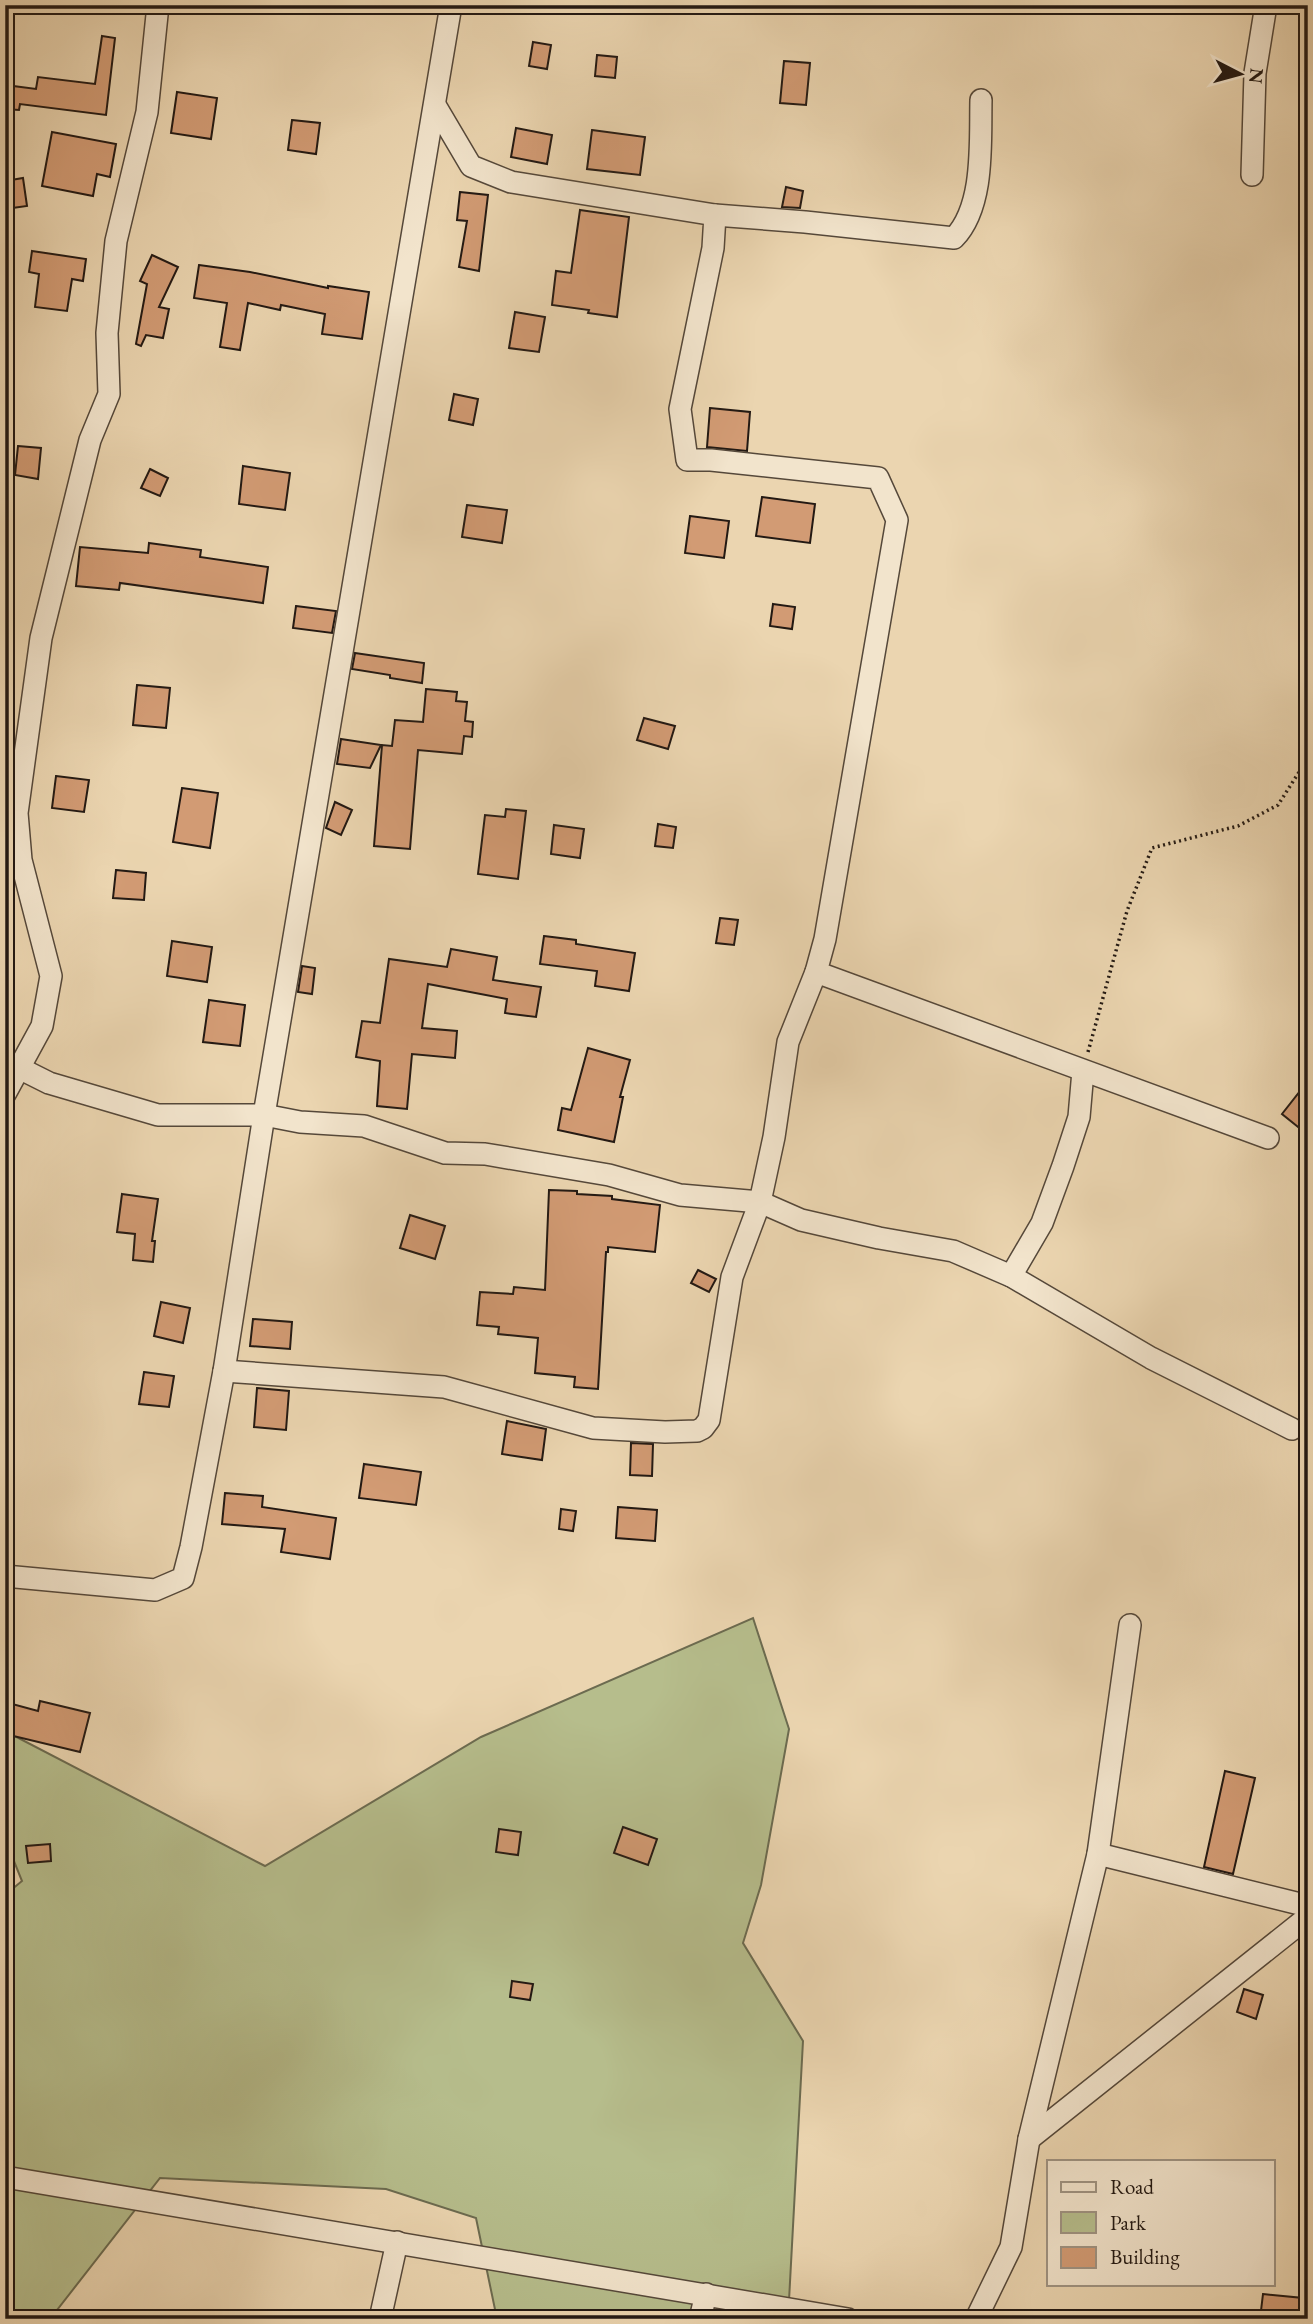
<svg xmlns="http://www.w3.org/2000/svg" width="1313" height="2324" viewBox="0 0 1313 2324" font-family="'EB Garamond',serif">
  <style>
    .green { fill: #b6bd8c; stroke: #6c6b50; stroke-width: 2 }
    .building { fill: #d29b74; stroke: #231913; stroke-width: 2 }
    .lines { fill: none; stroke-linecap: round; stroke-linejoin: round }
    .street-casing { stroke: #55483a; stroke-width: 24 }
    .path { stroke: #231913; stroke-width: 3.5; stroke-dasharray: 2 3.5; stroke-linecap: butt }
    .street { stroke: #f2e4cc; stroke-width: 21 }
  </style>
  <rect width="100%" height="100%" fill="#ebd5b0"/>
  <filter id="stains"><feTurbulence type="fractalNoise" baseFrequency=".00286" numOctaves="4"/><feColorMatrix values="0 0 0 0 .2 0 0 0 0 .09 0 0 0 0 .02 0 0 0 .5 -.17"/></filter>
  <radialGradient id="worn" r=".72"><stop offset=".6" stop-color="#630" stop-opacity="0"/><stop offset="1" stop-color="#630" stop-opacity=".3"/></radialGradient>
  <polygon class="green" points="753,1618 789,1729 761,1885 743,1943 803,2041 788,2319 497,2319 476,2218 386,2189 160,2178 50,2319 5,2319 5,1895 22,1881 5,1839 5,1731 265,1866 481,1737"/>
  <g class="building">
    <polygon points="102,36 115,38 106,115 20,104 19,110 5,109 5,85 36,89 38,77 95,84"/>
    <polygon points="533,42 551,45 547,69 529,66"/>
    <polygon points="597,55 617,57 615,78 595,76"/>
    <polygon points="784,61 810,63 806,105 780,103"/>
    <polygon points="177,92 217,98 211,139 171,133"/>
    <polygon points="292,120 320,123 316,154 288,150"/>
    <polygon points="516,128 552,135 547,164 511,157"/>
    <polygon points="592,130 645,137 640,175 587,169"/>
    <polygon points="52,132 116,144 110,177 97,174 93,196 42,186"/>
    <polygon points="23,178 27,206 5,209 5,181"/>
    <polygon points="786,187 803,191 800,208 782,207"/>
    <polygon points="460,192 488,195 479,271 459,267 467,221 457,220"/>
    <polygon points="580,210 629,217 617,317 588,313 589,310 552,305 556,271 571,273"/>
    <polygon points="32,251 86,259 83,281 72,279 67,311 35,307 39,274 29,272"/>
    <polygon points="152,255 178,267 159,307 169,309 163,338 146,335 141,346 136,344 147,284 140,281"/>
    <polygon points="199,265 250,272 328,288 328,286 369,292 362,339 322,334 325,314 281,305 280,310 248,303 240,350 220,347 227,303 194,298"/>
    <polygon points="515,312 545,317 539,352 509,348"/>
    <polygon points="454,394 478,399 473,425 449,420"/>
    <polygon points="710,408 750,412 747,451 707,447"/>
    <polygon points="18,446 41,448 38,479 15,475"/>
    <polygon points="243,466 290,473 285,510 239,504"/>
    <polygon points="150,469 168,478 160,496 141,488"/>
    <polygon points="762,497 815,504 810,543 756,536"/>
    <polygon points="467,505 507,510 502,543 462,537"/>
    <polygon points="690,516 729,521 724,558 685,553"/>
    <polygon points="149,543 201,550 200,557 268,567 263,603 120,583 119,590 76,586 80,547 148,553"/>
    <polygon points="773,604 795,607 792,629 770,626"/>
    <polygon points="296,606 336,611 332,633 293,628"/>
    <polygon points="355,653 424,663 422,683 390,678 390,675 352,669"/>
    <polygon points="137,685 170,688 166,728 133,725"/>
    <polygon points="426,689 457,692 456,701 467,702 465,721 473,722 472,737 464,736 462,754 418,750 410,849 374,846 382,745 392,746 395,720 423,722"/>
    <polygon points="644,718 675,726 668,749 637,740"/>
    <polygon points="341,739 381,745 370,768 337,764"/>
    <polygon points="56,776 89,780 84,812 52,808"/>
    <polygon points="182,788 218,793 210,848 173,842"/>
    <polygon points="335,802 352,810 341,835 326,828"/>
    <polygon points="506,809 526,811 518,879 478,874 485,815 505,817"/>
    <polygon points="658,824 676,827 673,848 655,846"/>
    <polygon points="554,825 584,829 580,858 551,854"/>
    <polygon points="116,870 146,873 144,900 113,898"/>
    <polygon points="720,918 738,920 734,945 716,943"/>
    <polygon points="544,936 576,940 576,944 635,953 629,991 595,986 597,971 540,964"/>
    <polygon points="172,941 212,947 207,982 167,976"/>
    <polygon points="451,949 497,957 493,980 541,987 536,1017 505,1013 507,999 428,984 422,1028 457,1031 455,1058 412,1054 407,1109 377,1106 380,1061 356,1057 362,1021 380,1023 389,959 447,967"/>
    <polygon points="302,966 315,968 312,994 298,992"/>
    <polygon points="209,1000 245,1005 240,1046 203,1042"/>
    <polygon points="588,1048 630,1060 620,1097 623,1097 614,1142 558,1130 562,1108 571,1110"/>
    <polygon points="1308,1081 1308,1135 1282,1114"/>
    <polygon points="549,1190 577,1191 577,1194 612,1196 612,1199 660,1205 655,1252 608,1247 608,1252 606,1252 598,1389 574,1387 575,1377 535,1373 538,1338 498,1334 499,1327 477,1325 480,1292 513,1294 514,1287 545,1290"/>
    <polygon points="122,1194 158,1199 152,1241 155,1241 153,1262 133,1260 135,1234 117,1232"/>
    <polygon points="410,1215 445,1226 435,1259 400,1248"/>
    <polygon points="698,1270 716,1279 709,1292 691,1283"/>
    <polygon points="161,1302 190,1308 183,1343 154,1336"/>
    <polygon points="253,1319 292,1322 290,1349 250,1346"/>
    <polygon points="144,1372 174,1376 169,1407 139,1404"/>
    <polygon points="257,1388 289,1391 286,1430 254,1427"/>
    <polygon points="507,1421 546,1429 542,1460 502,1454"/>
    <polygon points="631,1443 653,1444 652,1476 630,1475"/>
    <polygon points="364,1464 421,1472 416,1505 359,1498"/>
    <polygon points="225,1493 263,1496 262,1507 336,1518 330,1559 281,1552 285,1529 222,1524"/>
    <polygon points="618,1507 657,1510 655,1541 616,1538"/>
    <polygon points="561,1509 576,1511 573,1531 559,1529"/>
    <polygon points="40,1701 90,1713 80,1752 5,1734 5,1702 38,1711"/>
    <polygon points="1225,1771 1255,1778 1233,1874 1204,1867"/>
    <polygon points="623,1827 657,1839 648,1865 614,1853"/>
    <polygon points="499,1829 521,1832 518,1855 496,1852"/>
    <polygon points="50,1844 51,1861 28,1863 26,1846"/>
    <polygon points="512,1981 533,1984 530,2000 510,1997"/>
    <polygon points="1244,1989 1263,1995 1256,2019 1237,2012"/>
    <polygon points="1263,2294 1303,2298 1301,2319 1260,2319"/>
  </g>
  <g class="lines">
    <defs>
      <g id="street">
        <polyline points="435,105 471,166 511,182 715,215 713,248 680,409 687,460 711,460 878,478 897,520 825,939 816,972 1268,1138"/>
        <polyline points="1252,175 1255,73 1266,5"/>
        <path d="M715 215 805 222 954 238C985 206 980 142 981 100"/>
        <polyline points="21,1069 49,1083 158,1115 264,1115 300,1122 364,1126 445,1153 485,1154 609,1175 680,1195 760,1202 801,1220 879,1238 953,1251 1011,1276 1151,1358 1292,1429"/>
        <polyline points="5,1094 42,1026 51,976 21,860 17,813 41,638 90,440 109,394 107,333 116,241 147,112 158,5"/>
        <polyline points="1011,1276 1042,1223 1063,1166 1079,1117 1083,1071"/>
        <polyline points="224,1371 444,1387 593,1428 665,1432 697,1431 703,1428 709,1420 732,1277 760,1202 774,1137 788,1042 816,972"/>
        <polyline points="5,1576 155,1590 183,1578 191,1547 224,1371 264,1115 451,5"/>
        <polyline points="1098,1854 1308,1906"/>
        <polyline points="1029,2139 1308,1917"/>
        <polyline points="5,2177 848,2319"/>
        <polyline points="380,2319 397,2242"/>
        <polyline points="700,2319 706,2294"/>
        <polyline points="976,2319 1011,2247 1029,2139 1098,1854 1130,1625"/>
      </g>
    </defs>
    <use href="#street" class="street-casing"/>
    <g class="path">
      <polyline points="1088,1052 1127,911 1152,848 1238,826 1278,805 1308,758"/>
      <polyline points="5,1541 12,1558"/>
    </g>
    <use href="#street" class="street"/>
  </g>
  <rect width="1313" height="2324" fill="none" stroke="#ebd5b0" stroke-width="28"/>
  <rect x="7" y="7" width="1299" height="2310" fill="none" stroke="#231913" stroke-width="3.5"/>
  <rect x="14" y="14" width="1285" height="2296" fill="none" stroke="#231913" stroke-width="2"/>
  <rect x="1047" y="2160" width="228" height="126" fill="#f2e4cc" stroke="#9f9382" stroke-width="2"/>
  <rect x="1061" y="2182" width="35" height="10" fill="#f2e4cc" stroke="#9f9382" stroke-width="2"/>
  <text x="1110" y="2194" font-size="21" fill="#231913">Road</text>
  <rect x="1061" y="2212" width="35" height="21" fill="#b6bd8c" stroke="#9f9382" stroke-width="2"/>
  <text x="1110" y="2230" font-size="21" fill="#231913">Park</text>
  <rect x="1061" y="2247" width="35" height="21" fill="#d29b74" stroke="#9f9382" stroke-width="2"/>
  <text x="1110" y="2264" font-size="21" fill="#231913">Building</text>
  <g transform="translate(1240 74) rotate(96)" stroke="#f2e4cc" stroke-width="5" paint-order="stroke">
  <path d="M0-5L12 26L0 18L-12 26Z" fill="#231913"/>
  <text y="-10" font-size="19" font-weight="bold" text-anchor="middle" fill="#231913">N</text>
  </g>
  <rect width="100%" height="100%" filter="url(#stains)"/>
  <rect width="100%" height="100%" fill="url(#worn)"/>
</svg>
